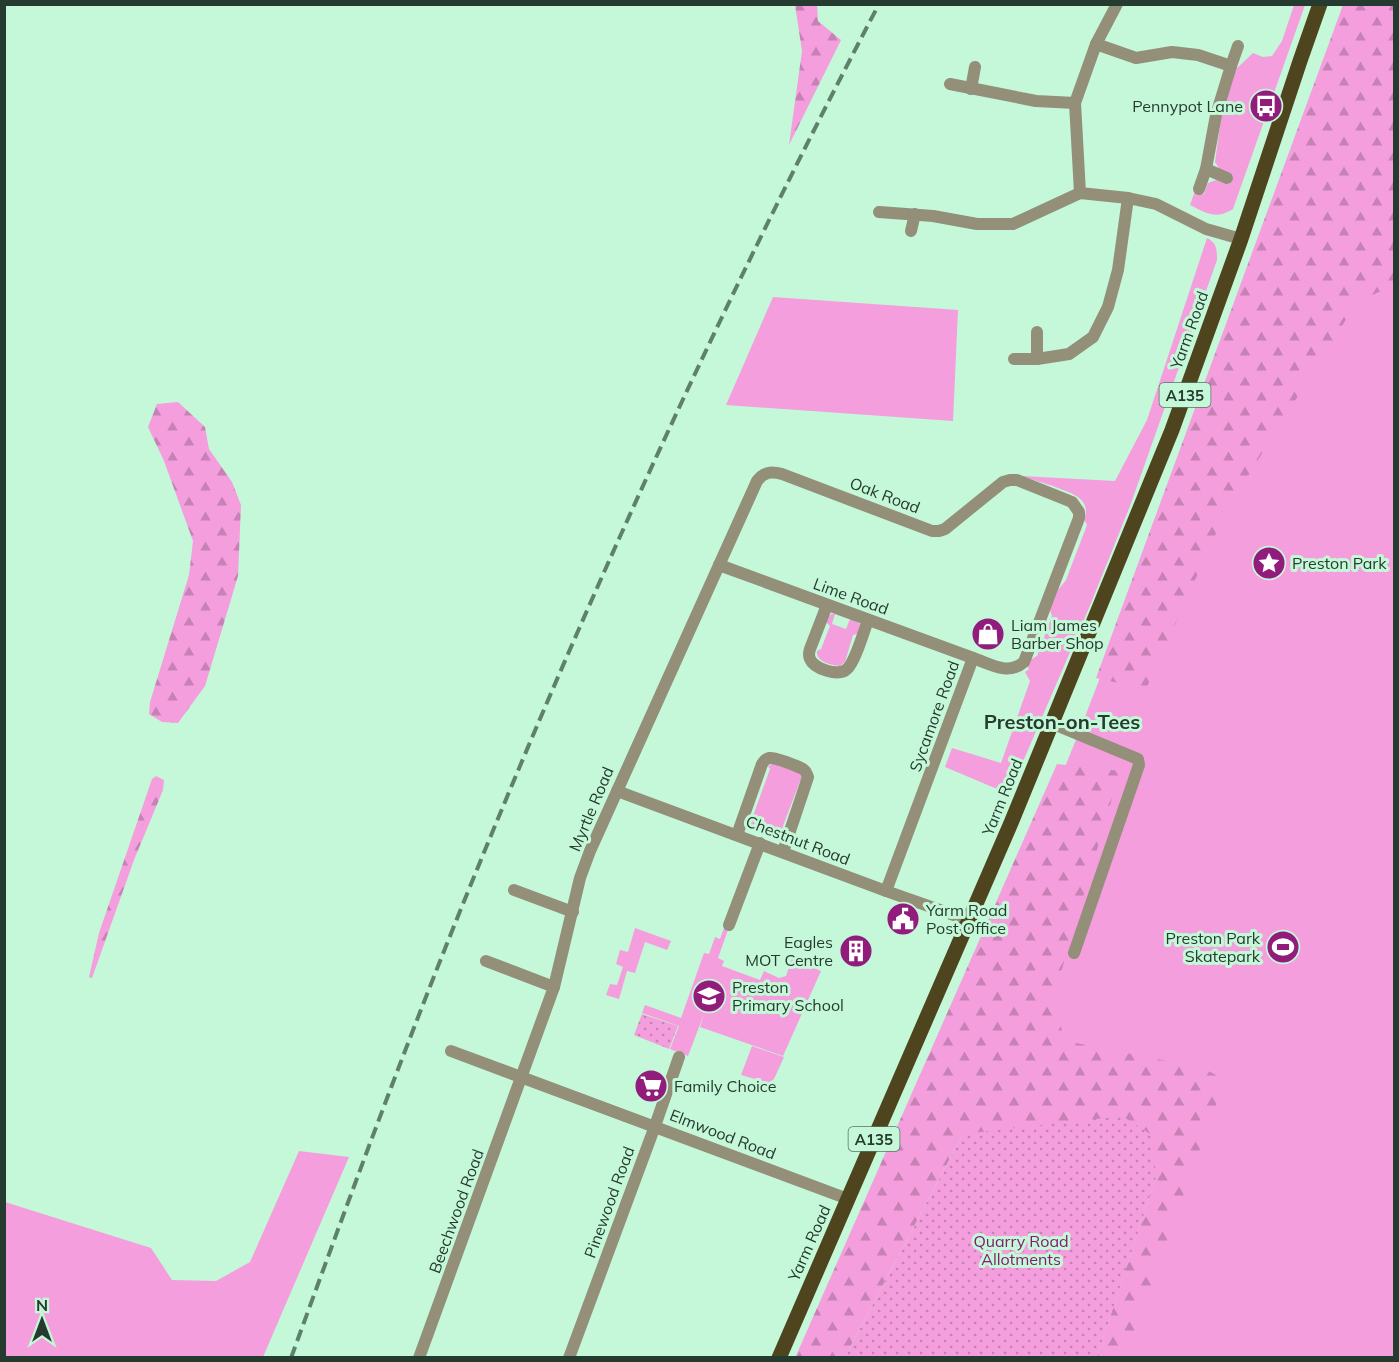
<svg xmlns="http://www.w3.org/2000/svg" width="1399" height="1362" viewBox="0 0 1399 1362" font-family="Mulish,sans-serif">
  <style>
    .green { fill: #f59edd }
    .forest { fill: url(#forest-firs) }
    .garden { fill: url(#garden-dots) }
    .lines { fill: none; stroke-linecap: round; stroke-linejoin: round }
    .street { stroke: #938f79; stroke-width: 12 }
    .primary { stroke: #4e451e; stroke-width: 15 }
    .rail { stroke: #5f806c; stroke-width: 4; stroke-dasharray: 12 6; stroke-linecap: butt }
    .labels { text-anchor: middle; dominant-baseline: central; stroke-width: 6; stroke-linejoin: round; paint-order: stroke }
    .shield { fill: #c4f8d8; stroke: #557462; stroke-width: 1.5 }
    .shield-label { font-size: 15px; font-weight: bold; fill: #263b2f }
    .poi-label { font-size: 16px; fill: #263b2f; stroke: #c4f8d8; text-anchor: start }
    .street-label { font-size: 16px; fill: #263b2f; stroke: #c4f8d8 }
    .park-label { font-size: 16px; fill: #831c6f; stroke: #c4f8d8 }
    .quarter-label { font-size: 20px; font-weight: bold; fill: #263b2f; stroke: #c4f8d8 }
  </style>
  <defs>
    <pattern id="forest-firs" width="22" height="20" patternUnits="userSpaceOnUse" patternTransform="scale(1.5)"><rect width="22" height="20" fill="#f59edd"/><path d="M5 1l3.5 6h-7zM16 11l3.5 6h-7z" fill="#c682b4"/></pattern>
    <pattern id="garden-dots" width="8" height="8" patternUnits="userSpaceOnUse" patternTransform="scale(1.5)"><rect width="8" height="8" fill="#f59edd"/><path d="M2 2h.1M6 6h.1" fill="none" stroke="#c682b4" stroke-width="1.8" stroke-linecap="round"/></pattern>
  </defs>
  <rect width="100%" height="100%" fill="#c4f8d8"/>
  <g class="green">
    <path d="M1294 5H1305L1233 209C1216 220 1206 213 1190 205L1195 191 1204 194 1208 183 1216 180 1229 184 1233 176 1220 170 1215 162 1223 104 1236 69 1253 53 1263 57 1272 56 1282 41Z"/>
    <polygon points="1343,5 1394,5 1394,1357 1097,1357 1156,1177 963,1134 1051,802 1083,722 1205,404 1317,93"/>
    <path d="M1207 238C1217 243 1217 250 1217 260L1130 506 1089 608 1009 794 945 767 952 748 1001 763 1030 681 1025 672 1029 669 1027 666 1030 660 1037 656 1052 616 1050 610 1058 590 1066 580 1087 525 1084 519C1093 498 1068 492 1053 486 1042 483 1032 479 1021 476L1115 481 1147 420Z"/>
    <polygon points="773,297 958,310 953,421 726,405"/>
    <path d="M831 614H835L832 624 846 629 850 619 859 623 861 627 860 633 853 635 845 662 840 666C831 665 816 662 817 651L821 649 830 626 825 621Z"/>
    <polygon points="774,763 802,774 803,780 800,781 783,826 785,833 783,838 781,838 747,826 747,819 753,816 770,769 768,766"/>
    <polygon points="635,928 671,941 667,950 645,942 635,973 627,971 619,999 606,995 610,984 617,985 623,967 616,964 620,950 628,952"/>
    <polygon points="724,928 728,930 718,958 724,961 722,966 760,980 764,971 779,978 786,976 792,958 821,971 783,1056 700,1027 704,1014 688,1056 670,1049 679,1026 642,1013 645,1005 681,1018 704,953 709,954 715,937 720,939"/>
    <polygon points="752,1046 784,1057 774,1079 768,1083 741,1075"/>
    <polygon points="299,1151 349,1157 263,1357 5,1357 5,1202 151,1248 172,1280 216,1281 250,1262"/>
  </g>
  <g class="forest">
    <polygon points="795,5 817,5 818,21 841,40 789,145 802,51"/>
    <polygon points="1343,5 1394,5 1394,285 1357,302 1226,511 1146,689 1096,678"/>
    <polygon points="178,402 205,427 209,449 232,482 241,505 238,576 205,686 178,723 162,722 149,714 150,702 189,575 193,541 164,461 148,427 157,404"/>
    <polygon points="1057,764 1120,771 1052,1003 1066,1041 1203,1068 1225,1080 1125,1357 1097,1357 1156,1177 963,1134 845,1357 795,1358"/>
    <polygon points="156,776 164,780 163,790 134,860 92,978 89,977 99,933 152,779"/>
  </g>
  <g class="garden">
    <polygon points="642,1014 678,1026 669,1049 634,1035"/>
    <polygon points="1122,1116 1152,1135 1156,1177 1097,1357 845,1357 963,1134"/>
  </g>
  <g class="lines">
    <g class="street">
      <polyline points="1117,4 1096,44 1075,103 1080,193 1128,198 1156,204 1206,229 1241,239"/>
      <polyline points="1096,44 1136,58 1172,52 1198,55 1231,66 1216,115 1206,169 1199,189"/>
      <polyline points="1231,66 1238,46"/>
      <polyline points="950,84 1036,101 1075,103"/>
      <polyline points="971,89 975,67"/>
      <polyline points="1206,169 1227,178"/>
      <polyline points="879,212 933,216 977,224 1013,224 1080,193"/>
      <polyline points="911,231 915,214"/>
      <polyline points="1037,332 1037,359"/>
      <polyline points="1014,359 1037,359 1069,354 1093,337 1108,307 1118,270 1128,198"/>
      <polyline points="719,565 973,658"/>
      <path d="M827 605 810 649C809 653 808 654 810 659 814 669 839 677 847 669 855 662 864 631 868 620"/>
      <polyline points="1051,723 1138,759 1139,765 1074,953"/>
      <polyline points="617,791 886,891 968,920"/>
      <path d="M737 835 762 764C764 761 765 759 769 758 775 757 797 766 803 769 807 772 806 772 808 777L783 852"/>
      <polyline points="514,890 573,912"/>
      <polyline points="729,925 760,843"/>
      <polyline points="486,961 554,987"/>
      <polyline points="451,1051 848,1199"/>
      <path d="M419 1358 554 987 580 878 590 851 757 481C764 472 771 471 782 474L932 531H939L945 529 1003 482 1010 480H1017L1072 502 1079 512V518L1024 662C1008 676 991 664 973 658L886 891"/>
      <polyline points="569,1358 655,1126 679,1057"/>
    </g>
    <polyline class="primary" points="779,1358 1011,823 1172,430 1241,239 1300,61 1320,4"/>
    <path class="rail" d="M291 1358C342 1218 393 1079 448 941 576 622 719 309 879 4"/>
  </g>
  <defs>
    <symbol id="bus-disc" viewBox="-11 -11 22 22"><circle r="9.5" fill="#911c7b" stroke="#c4f8d8"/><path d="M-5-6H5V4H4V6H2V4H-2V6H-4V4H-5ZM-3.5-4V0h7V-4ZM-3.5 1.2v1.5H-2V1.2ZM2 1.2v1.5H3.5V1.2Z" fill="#fff"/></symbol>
    <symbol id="sight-disc" viewBox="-11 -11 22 22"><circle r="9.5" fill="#911c7b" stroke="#c4f8d8"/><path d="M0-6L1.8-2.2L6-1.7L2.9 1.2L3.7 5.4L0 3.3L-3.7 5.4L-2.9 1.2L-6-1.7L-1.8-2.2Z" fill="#fff"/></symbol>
    <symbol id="shop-disc" viewBox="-11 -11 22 22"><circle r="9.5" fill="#911c7b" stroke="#c4f8d8"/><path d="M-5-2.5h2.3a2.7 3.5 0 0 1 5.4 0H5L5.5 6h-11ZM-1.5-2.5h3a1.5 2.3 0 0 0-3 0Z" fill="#fff"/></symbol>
    <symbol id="civic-disc" viewBox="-11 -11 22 22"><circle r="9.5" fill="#911c7b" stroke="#c4f8d8"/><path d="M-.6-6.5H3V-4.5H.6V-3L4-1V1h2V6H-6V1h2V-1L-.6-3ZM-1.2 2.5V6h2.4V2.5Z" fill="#fff"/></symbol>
    <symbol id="stadium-disc" viewBox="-11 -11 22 22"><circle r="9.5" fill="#911c7b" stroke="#c4f8d8"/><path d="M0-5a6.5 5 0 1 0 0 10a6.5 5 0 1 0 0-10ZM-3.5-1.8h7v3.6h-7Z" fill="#fff"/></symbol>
    <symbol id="building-disc" viewBox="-11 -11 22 22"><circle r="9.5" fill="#911c7b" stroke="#c4f8d8"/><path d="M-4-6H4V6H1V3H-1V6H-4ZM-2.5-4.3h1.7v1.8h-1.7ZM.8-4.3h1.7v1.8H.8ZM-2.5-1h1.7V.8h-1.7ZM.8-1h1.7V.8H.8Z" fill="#fff"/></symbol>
    <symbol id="school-disc" viewBox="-11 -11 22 22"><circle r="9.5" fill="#911c7b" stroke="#c4f8d8"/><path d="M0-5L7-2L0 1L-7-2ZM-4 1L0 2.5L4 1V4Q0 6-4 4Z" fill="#fff"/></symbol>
    <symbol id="supermarket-disc" viewBox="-11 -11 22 22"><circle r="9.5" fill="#911c7b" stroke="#c4f8d8"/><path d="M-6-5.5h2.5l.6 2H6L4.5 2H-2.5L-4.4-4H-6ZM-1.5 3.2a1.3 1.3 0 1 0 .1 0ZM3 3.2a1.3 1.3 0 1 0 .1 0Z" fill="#fff"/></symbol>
  </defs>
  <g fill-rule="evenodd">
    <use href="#bus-disc" x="1247" y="87" width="38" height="38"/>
    <use href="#sight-disc" x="1250" y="544" width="38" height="38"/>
    <use href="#shop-disc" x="969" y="615" width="38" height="38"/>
    <use href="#civic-disc" x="884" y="900" width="38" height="38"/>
    <use href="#stadium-disc" x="1264" y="928" width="38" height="38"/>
    <use href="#building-disc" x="837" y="932" width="38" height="38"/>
    <use href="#school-disc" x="690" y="977" width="38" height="38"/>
    <use href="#supermarket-disc" x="632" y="1067" width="38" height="38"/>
  </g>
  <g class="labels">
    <g class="shield">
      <rect x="1159.5" y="383" width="51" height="24" rx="4.5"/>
      <rect x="848.5" y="1127" width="51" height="24" rx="4.5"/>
    </g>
    <g class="shield-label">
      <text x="1185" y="395">A135</text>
      <text x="874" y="1139">A135</text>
    </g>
    <g class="poi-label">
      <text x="1243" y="106" text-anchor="end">Pennypot Lane</text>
      <text x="1292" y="563">Preston Park</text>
      <text x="1011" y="625">Liam James<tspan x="1011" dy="18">Barber Shop</tspan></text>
      <text x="926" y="910">Yarm Road<tspan x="926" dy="18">Post Office</tspan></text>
      <text x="1260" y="938" text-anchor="end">Preston Park<tspan x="1260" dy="18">Skatepark</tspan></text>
      <text x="833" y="942" text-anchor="end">Eagles<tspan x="833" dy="18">MOT Centre</tspan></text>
      <text x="732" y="987">Preston<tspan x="732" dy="18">Primary School</tspan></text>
      <text x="674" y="1086">Family Choice</text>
    </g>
    <g class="street-label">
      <text transform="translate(1189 330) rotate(-70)">Yarm Road</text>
      <text transform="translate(885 495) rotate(21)">Oak Road</text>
      <text transform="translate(851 596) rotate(20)">Lime Road</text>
      <text transform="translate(934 716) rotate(-70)">Sycamore Road</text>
      <text transform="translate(1002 797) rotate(-68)">Yarm Road</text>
      <text transform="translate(591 809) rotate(-67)">Myrtle Road</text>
      <text transform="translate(798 840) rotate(21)">Chestnut Road</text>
      <text transform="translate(723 1134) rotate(21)">Elmwood Road</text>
      <text transform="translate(609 1202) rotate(-70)">Pinewood Road</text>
      <text transform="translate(456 1211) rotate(-70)">Beechwood Road</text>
      <text transform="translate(809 1243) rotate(-66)">Yarm Road</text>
    </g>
    <g class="park-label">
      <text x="1021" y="1241">Quarry Road<tspan x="1021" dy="18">Allotments</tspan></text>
    </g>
    <g class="quarter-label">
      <text x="1062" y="721">Preston-on-Tees</text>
    </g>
  </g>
  <rect width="1399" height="1362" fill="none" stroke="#263b2f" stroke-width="12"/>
  <g transform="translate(42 1320)" stroke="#c4f8d8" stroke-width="4.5" paint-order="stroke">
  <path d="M0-4.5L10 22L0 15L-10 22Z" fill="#263b2f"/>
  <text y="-9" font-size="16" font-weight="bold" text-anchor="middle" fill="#263b2f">N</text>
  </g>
</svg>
